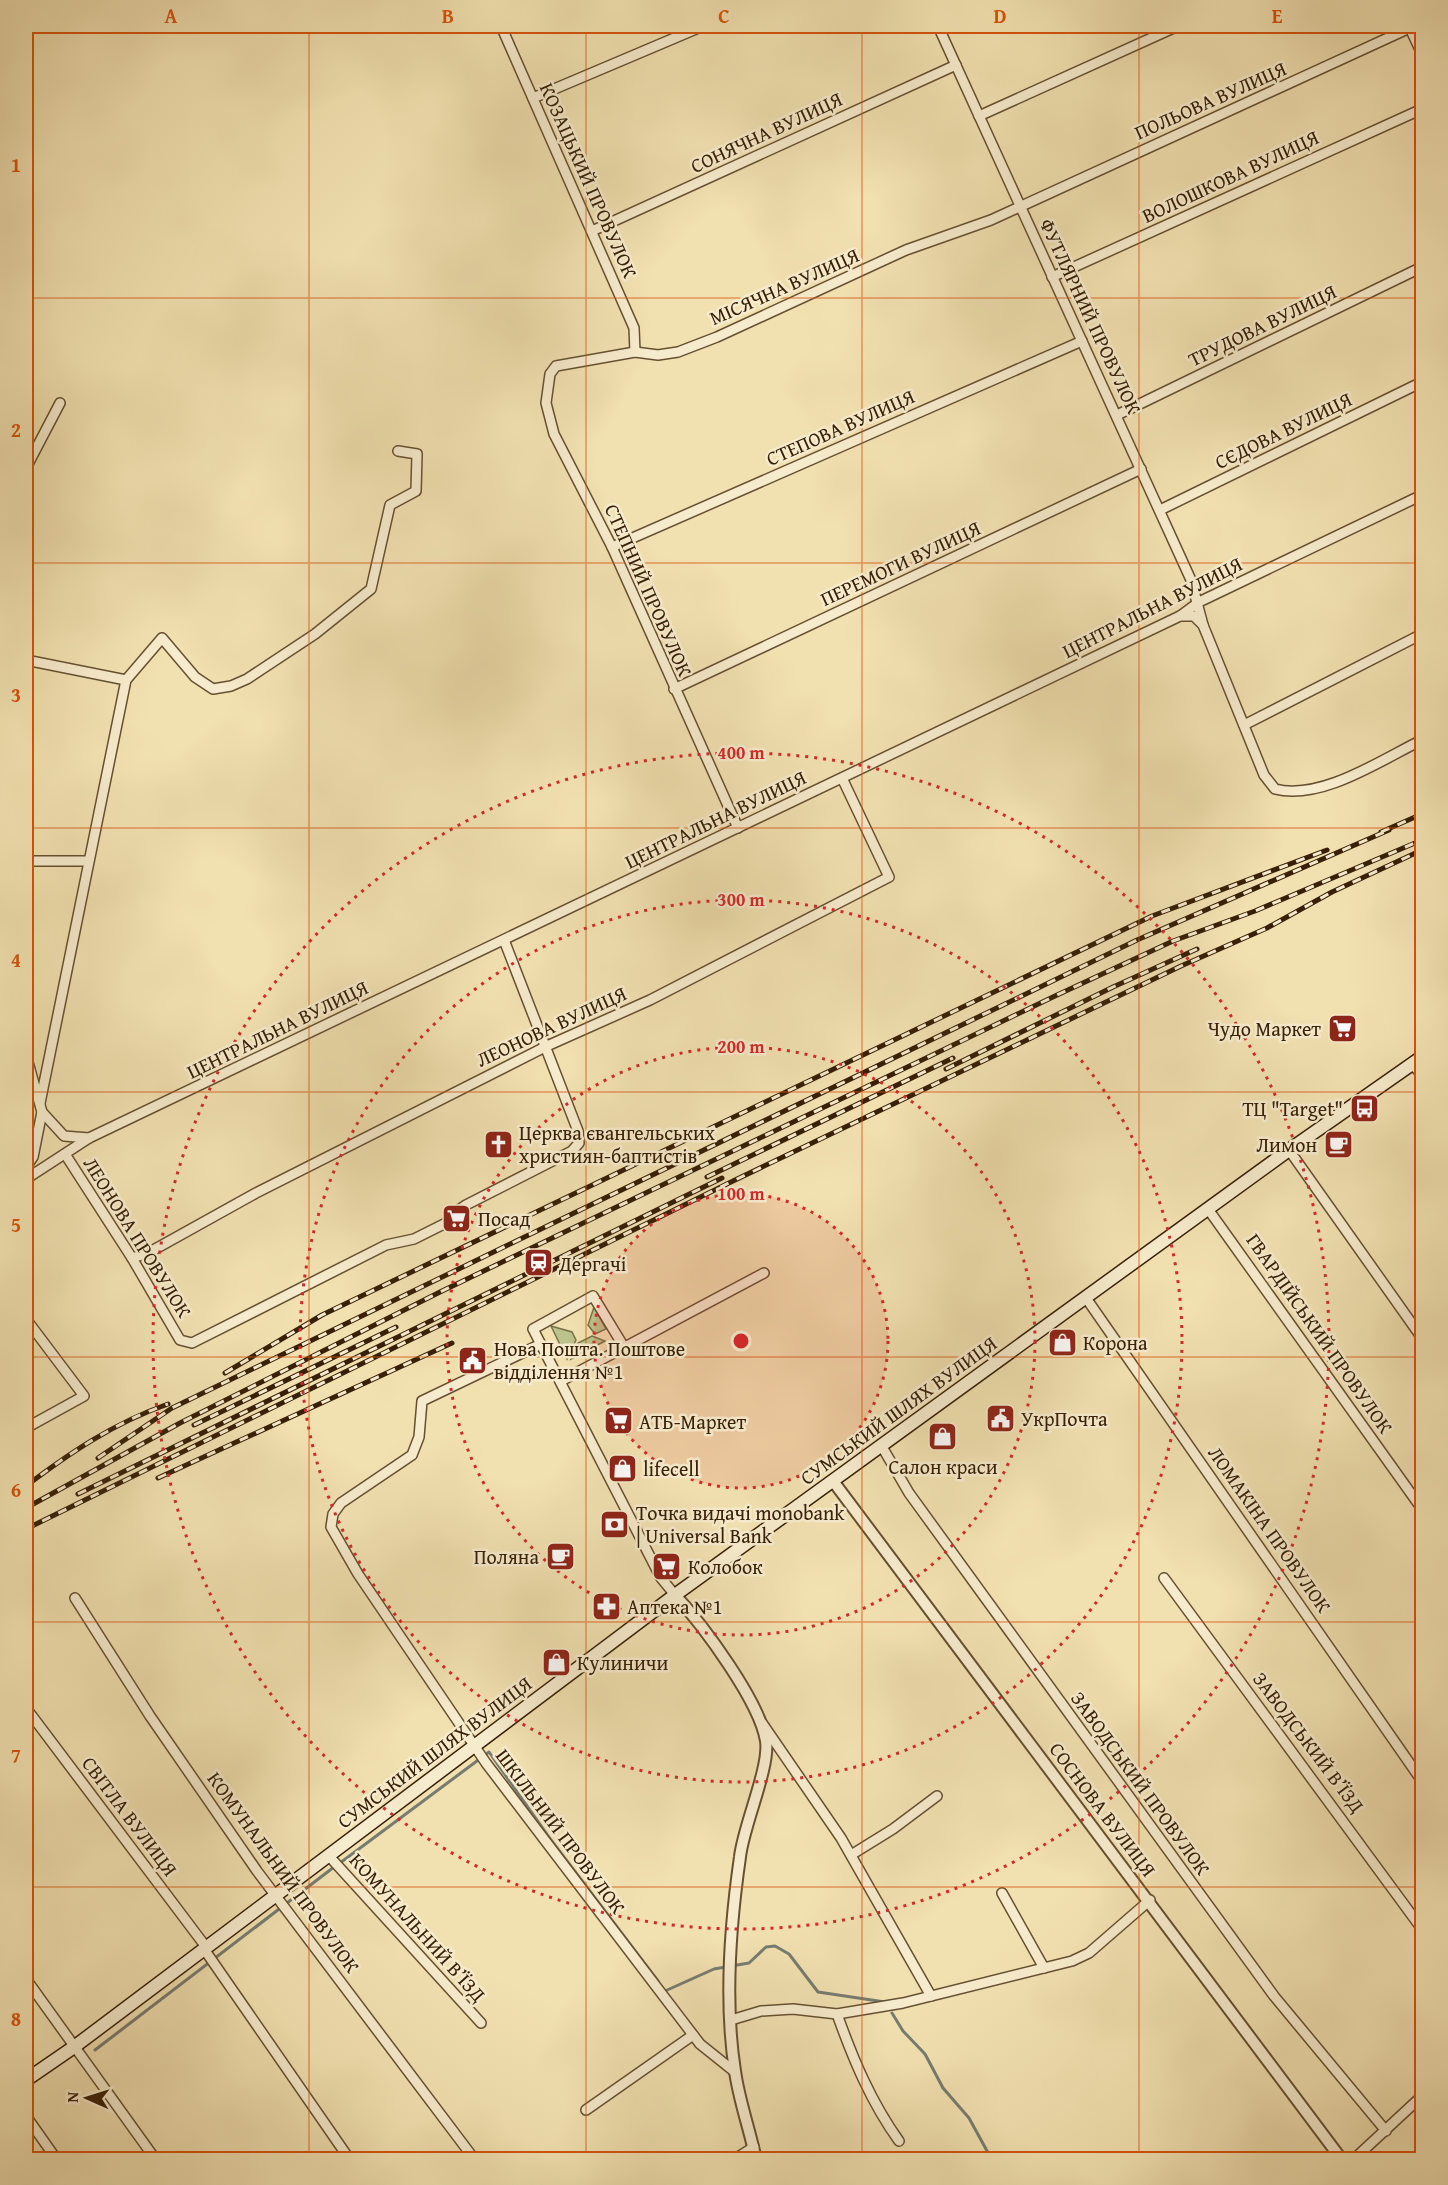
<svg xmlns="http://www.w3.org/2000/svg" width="1448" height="2185" viewBox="0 0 1448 2185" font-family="'Gentium Book Plus',serif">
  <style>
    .green { fill: #bbc28b; stroke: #797149; stroke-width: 1.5 }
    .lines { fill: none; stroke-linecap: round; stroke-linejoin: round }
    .stream { stroke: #777c71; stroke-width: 3 }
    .minor-casing { stroke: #665031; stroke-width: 12 }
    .tertiary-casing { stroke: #665031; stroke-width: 14 }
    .secondary-casing { stroke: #372007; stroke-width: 15 }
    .minor { stroke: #f6ebcc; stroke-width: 9 }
    .tertiary { stroke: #f6ebcc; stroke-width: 10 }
    .secondary { stroke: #f6ebcc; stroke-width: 12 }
    .rail-casing { stroke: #372007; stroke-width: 5 }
    .rail { stroke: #f6ebcc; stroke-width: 3; stroke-dasharray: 9; stroke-linecap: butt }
    .grid { fill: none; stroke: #d6530c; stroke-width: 1.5; stroke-opacity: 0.55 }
    .ring { fill: none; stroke: #d62828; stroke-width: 3; stroke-dasharray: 3 6 }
    .labels { text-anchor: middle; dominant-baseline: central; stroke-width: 5; stroke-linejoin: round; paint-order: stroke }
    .street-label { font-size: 20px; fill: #372007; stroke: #f6ebcc }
    .poi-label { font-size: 20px; fill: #372007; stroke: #f6ebcc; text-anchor: start }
    .centre { fill: #d62828; stroke: #f6ebcc; stroke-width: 3 }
    .ring-label { font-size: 18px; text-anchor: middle; font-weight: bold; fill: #d62828; stroke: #f6ebcc; stroke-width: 5; stroke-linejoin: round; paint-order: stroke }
    .neatline { fill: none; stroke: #d6530c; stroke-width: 2 }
    .grid-label { font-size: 20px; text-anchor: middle; font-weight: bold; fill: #d6530c }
  </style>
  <rect width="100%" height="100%" fill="#f1e0b0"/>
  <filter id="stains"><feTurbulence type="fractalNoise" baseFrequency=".00333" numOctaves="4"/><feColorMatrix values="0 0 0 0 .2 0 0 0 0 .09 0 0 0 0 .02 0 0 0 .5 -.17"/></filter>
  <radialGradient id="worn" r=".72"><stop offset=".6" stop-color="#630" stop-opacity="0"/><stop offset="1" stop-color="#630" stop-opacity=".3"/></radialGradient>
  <g class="green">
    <polygon points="594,1307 606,1329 595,1334 588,1325"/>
    <polygon points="551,1326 572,1332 576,1340 567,1359"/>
    <polygon points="592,1336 605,1341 571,1359 578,1343"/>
  </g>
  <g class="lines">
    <g class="stream">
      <polyline points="340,1863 489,1752 551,1840 658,1981"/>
      <polyline points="665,1991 714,1969 749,1963 766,1947 775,1946 789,1954 818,1992 885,2002"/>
      <polyline points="892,2013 903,2031 925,2054 943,2088 969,2118 992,2160"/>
      <polyline points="95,2050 334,1867"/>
    </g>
    <defs>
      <g id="minor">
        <polyline points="501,26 634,328 635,352"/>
        <polyline points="938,26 1191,580 1203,625"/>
        <polyline points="1409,26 1422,54"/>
        <polyline points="533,98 703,26"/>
        <polyline points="979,116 1178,26"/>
        <polyline points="592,231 956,65"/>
        <polyline points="1052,277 1422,109"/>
        <polyline points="1117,415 1422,267"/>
        <polyline points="26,468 60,403"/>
        <polyline points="1160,510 1422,382"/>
        <polyline points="612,547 1082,341"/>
        <path d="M1180 616H1194L1203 625 1264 775 1275 789C1321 801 1381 760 1422 740"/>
        <polyline points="26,660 126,680"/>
        <polyline points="674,689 1141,469"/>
        <polyline points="1244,725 1422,634"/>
        <polyline points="738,828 612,547 554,434 546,403 550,374 556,366 635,352 658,355 678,352 717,337 906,250 991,220 1414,26"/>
        <polyline points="26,861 87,861"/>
        <polyline points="26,1055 42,1112 64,1136 89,1138"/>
        <polyline points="1412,1064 1422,1075"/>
        <polyline points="40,1103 126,680 162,638 195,677 213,689 231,686 247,679 315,634 371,589 390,505 416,491 417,454 398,451"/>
        <polyline points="1289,1150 1422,1338"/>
        <polyline points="65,1154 132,1258 180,1340 192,1343 386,1245 414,1239 446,1223 452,1215 466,1205 572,1151 579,1143 578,1131 504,940"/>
        <polyline points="26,1167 33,1157 42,1112"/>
        <polyline points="26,1179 89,1138 1180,616 1199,602 1422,495"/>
        <polyline points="1208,1209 1422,1509"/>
        <polyline points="132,1258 148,1253 256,1193 547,1046 650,1000 889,877 842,778"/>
        <polyline points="1086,1298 1422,1781"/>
        <polyline points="26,1319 84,1396 26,1428"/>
        <polyline points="541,1344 422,1401 419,1437 412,1455 341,1503 333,1514 331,1527 358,1574 486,1763 700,2044 735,2072"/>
        <polyline points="624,1347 593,1296 533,1329 661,1578 675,1595"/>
        <polyline points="561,1381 764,1273"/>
        <polyline points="881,1445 909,1493 1274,1996 1386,2131"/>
        <polyline points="1164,1578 1422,1929"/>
        <polyline points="75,1598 150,1716 257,1871 475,2160"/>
        <polyline points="26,1708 206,1947"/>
        <polyline points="762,1723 841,1838 931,1996"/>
        <polyline points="328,1855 481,2023"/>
        <polyline points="851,1855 893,1829 937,1796"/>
        <polyline points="1002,1893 1044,1968"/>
        <polyline points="204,1949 350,2160"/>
        <polyline points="26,1979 156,2160"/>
        <path d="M837 2014C853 2059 871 2102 899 2141"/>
        <polyline points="731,2020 761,2011 793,2009 837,2014 903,2003 1072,1961 1089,1953 1150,1900"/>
        <polyline points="586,2110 693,2035"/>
        <polyline points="26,2116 57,2160"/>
        <polyline points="733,2160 754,2147"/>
        <polyline points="1353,2160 1422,2096"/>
      </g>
      <g id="tertiary">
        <polyline points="833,1481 1342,2160"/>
        <path d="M675 1595C703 1625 760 1702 766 1741 770 1767 743 1827 740 1857 730 1926 724 2001 735 2071 739 2101 750 2130 756 2160"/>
      </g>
      <polyline id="secondary" points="26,2080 74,2047 675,1595 1289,1150 1422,1057"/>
    </defs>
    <use href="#minor" class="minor-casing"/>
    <use href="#tertiary" class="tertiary-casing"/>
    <use href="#secondary" class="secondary-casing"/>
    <use href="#minor" class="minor"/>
    <use href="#tertiary" class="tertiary"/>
    <use href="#secondary" class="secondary"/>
    <defs>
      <g id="rail">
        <polyline points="1381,832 1422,814"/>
        <polyline points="946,1069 1113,987 1197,949"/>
        <polyline points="707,1177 953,1058"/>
        <polyline points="225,1373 322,1315 1152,916 1327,850"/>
        <polyline points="194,1425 396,1327"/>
        <polyline points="98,1458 172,1408 1137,940 1389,830"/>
        <polyline points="158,1478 452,1343"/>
        <path d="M26 1486C71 1452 114 1423 168 1404"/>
        <polyline points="78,1494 722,1178"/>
        <polyline points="26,1508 180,1423 440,1292 1055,996 1173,941 1255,911 1422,840"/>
        <polyline points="26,1529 733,1181 1181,966 1267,928 1332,892 1422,850"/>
      </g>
    </defs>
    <use href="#rail" class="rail-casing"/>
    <use href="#rail" class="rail"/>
  </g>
  <path class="grid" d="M309 26V2160M586 26V2160M862 26V2160M1139 26V2160M26 298H1422M26 563H1422M26 828H1422M26 1092H1422M26 1357H1422M26 1622H1422M26 1887H1422"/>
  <circle cx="741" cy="1341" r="147" fill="#d62828" fill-opacity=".12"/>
  <g class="ring">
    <circle cx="741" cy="1341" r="147"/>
    <circle cx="741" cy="1341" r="294"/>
    <circle cx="741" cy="1341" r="441"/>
    <circle cx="741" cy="1341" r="588"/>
  </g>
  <defs>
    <symbol id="supermarket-square" viewBox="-11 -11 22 22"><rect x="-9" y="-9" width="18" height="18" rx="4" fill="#8f2418" stroke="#f6ebcc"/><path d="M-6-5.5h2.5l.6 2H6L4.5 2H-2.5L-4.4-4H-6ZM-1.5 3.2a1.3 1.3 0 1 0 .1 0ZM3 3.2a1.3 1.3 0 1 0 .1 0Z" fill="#fff"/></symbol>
    <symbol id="bus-square" viewBox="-11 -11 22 22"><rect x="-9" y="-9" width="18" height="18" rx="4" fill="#8f2418" stroke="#f6ebcc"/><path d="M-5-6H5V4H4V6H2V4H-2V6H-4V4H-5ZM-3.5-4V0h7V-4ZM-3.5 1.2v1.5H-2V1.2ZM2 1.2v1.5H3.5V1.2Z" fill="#fff"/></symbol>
    <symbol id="church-square" viewBox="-11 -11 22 22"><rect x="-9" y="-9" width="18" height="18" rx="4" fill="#8f2418" stroke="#f6ebcc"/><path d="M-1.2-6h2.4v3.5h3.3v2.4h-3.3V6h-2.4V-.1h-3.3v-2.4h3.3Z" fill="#fff"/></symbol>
    <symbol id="cafe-square" viewBox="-11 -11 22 22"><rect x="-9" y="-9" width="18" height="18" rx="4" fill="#8f2418" stroke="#f6ebcc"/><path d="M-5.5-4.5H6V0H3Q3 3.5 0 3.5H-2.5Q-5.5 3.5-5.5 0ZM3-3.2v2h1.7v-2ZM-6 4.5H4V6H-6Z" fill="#fff"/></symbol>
    <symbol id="station-square" viewBox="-11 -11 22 22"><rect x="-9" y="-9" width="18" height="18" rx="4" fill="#8f2418" stroke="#f6ebcc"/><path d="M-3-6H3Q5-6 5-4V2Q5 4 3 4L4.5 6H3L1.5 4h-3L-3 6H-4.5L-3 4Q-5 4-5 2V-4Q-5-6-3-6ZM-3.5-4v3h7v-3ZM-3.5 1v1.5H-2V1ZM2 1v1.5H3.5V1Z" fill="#fff"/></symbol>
    <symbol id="shop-square" viewBox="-11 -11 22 22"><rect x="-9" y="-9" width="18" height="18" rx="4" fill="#8f2418" stroke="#f6ebcc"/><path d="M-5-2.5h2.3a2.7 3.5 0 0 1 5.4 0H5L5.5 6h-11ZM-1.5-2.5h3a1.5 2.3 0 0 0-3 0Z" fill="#fff"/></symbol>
    <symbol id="civic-square" viewBox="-11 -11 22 22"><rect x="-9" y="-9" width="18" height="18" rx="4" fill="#8f2418" stroke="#f6ebcc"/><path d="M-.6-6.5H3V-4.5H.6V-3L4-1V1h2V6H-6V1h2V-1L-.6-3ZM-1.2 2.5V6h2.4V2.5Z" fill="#fff"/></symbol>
    <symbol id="bank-square" viewBox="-11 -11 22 22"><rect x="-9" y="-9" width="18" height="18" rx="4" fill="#8f2418" stroke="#f6ebcc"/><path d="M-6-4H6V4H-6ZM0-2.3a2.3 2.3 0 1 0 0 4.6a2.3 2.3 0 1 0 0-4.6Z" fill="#fff"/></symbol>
    <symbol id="pharmacy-square" viewBox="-11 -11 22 22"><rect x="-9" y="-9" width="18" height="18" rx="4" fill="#8f2418" stroke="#f6ebcc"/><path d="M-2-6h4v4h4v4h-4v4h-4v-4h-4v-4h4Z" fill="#fff"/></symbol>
  </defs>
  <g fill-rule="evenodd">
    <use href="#supermarket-square" x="1326" y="1012" width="33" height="33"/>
    <use href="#bus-square" x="1348" y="1092" width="33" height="33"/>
    <use href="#church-square" x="482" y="1128" width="33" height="33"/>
    <use href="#cafe-square" x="1322" y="1128" width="33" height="33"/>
    <use href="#supermarket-square" x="440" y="1202" width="33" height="33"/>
    <use href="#station-square" x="522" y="1246" width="33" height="33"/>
    <use href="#shop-square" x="1046" y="1326" width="33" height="33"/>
    <use href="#civic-square" x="456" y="1344" width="33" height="33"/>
    <use href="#civic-square" x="984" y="1402" width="33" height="33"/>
    <use href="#supermarket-square" x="602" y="1404" width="33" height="33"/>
    <use href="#shop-square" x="926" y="1420" width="33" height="33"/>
    <use href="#shop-square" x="606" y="1452" width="33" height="33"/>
    <use href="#bank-square" x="598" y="1508" width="33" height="33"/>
    <use href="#cafe-square" x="544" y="1540" width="33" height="33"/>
    <use href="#supermarket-square" x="650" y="1550" width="33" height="33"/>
    <use href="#pharmacy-square" x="590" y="1590" width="33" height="33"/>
    <use href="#shop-square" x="540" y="1646" width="33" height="33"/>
  </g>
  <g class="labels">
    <g class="street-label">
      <text transform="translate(1210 100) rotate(-24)">ПОЛЬОВА ВУЛИЦЯ</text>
      <text transform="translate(766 132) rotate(-25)">СОНЯЧНА ВУЛИЦЯ</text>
      <text transform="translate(1230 176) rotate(-25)">ВОЛОШКОВА ВУЛИЦЯ</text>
      <text transform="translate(589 180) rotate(66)">КОЗАЦЬКИЙ ПРОВУЛОК</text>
      <text transform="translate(784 286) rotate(-24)">МІСЯЧНА ВУЛИЦЯ</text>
      <text transform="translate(1091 316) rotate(65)">ФУТЛЯРНИЙ ПРОВУЛОК</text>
      <text transform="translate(1262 325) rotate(-26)">ТРУДОВА ВУЛИЦЯ</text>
      <text transform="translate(840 427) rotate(-24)">СТЕПОВА ВУЛИЦЯ</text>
      <text transform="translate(1283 430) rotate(-26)">СЄДОВА ВУЛИЦЯ</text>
      <text transform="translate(900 563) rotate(-25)">ПЕРЕМОГИ ВУЛИЦЯ</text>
      <text transform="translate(649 590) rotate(66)">СТЕПНИЙ ПРОВУЛОК</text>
      <text transform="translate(1152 607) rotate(-27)">ЦЕНТРАЛЬНА ВУЛИЦЯ</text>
      <text transform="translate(715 819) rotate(-26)">ЦЕНТРАЛЬНА ВУЛИЦЯ</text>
      <text transform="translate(551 1026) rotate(-25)">ЛЕОНОВА ВУЛИЦЯ</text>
      <text transform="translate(277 1029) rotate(-26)">ЦЕНТРАЛЬНА ВУЛИЦЯ</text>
      <text transform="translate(138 1237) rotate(58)">ЛЕОНОВА ПРОВУЛОК</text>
      <text transform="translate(1320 1333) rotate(55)">ГВАРДІЙСЬКИЙ ПРОВУЛОК</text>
      <text transform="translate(898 1410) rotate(-36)">СУМСЬКИЙ ШЛЯХ ВУЛИЦЯ</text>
      <text transform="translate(1270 1529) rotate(55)">ЛОМАКІНА ПРОВУЛОК</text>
      <text transform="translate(1309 1742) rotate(53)">ЗАВОДСЬКИЙ В’ЇЗД</text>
      <text transform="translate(434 1752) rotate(-37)">СУМСЬКИЙ ШЛЯХ ВУЛИЦЯ</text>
      <text transform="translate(1141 1783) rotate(54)">ЗАВОДСЬКИЙ ПРОВУЛОК</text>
      <text transform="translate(1103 1809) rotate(53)">СОСНОВА ВУЛИЦЯ</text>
      <text transform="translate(130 1816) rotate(53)">СВІТЛА ВУЛИЦЯ</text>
      <text transform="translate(561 1831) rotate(53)">ШКІЛЬНИЙ ПРОВУЛОК</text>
      <text transform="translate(284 1872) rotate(54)">КОМУНАЛЬНИЙ ПРОВУЛОК</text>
      <text transform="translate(418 1927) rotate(48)">КОМУНАЛЬНИЙ В’ЇЗД</text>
    </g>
    <g class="poi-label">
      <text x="1321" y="1028" text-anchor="end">Чудо Маркет</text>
      <text x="1343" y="1108" text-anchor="end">ТЦ "Target"</text>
      <text x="519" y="1132">Церква євангельських<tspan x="519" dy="23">християн-баптистів</tspan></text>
      <text x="1317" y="1144" text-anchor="end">Лимон</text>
      <text x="478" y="1218">Посад</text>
      <text x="559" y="1263">Дергачі</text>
      <text x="1083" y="1342">Корона</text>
      <text x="494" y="1348">Нова Пошта. Поштове<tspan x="494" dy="23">відділення №1</tspan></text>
      <text x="1021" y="1418">УкрПочта</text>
      <text x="639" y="1421">АТБ-Маркет</text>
      <text x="943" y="1466" text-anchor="middle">Салон краси</text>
      <text x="643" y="1468">lifecell</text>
      <text x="636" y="1512">Точка видачі monobank<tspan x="636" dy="23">| Universal Bank</tspan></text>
      <text x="539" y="1556" text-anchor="end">Поляна</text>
      <text x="688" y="1566">Колобок</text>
      <text x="627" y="1606">Аптека №1</text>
      <text x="577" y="1662">Кулиничи</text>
    </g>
  </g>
  <circle cx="741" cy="1341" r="9" class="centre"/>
  <g class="ring-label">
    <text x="741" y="759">400 m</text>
    <text x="741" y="906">300 m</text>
    <text x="741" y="1053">200 m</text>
    <text x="741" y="1200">100 m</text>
  </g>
  <rect width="1448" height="2185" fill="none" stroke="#f1e0b0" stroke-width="66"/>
  <g transform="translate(87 2098) rotate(273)" stroke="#f6ebcc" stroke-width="4.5" paint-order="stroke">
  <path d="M0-4.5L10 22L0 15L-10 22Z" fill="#372007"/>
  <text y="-9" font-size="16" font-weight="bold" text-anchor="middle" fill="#372007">N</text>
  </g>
  <rect x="33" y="33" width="1382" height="2119" class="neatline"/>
  <g class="grid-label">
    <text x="171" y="23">A</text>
    <text x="448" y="23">B</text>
    <text x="724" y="23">C</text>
    <text x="1000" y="23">D</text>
    <text x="1277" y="23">E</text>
    <text x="16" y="172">1</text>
    <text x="16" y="437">2</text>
    <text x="16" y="702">3</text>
    <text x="16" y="967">4</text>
    <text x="16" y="1232">5</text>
    <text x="16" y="1497">6</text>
    <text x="16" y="1762">7</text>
    <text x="16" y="2026">8</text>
  </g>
  <rect width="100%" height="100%" filter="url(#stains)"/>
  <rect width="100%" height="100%" fill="url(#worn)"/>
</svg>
